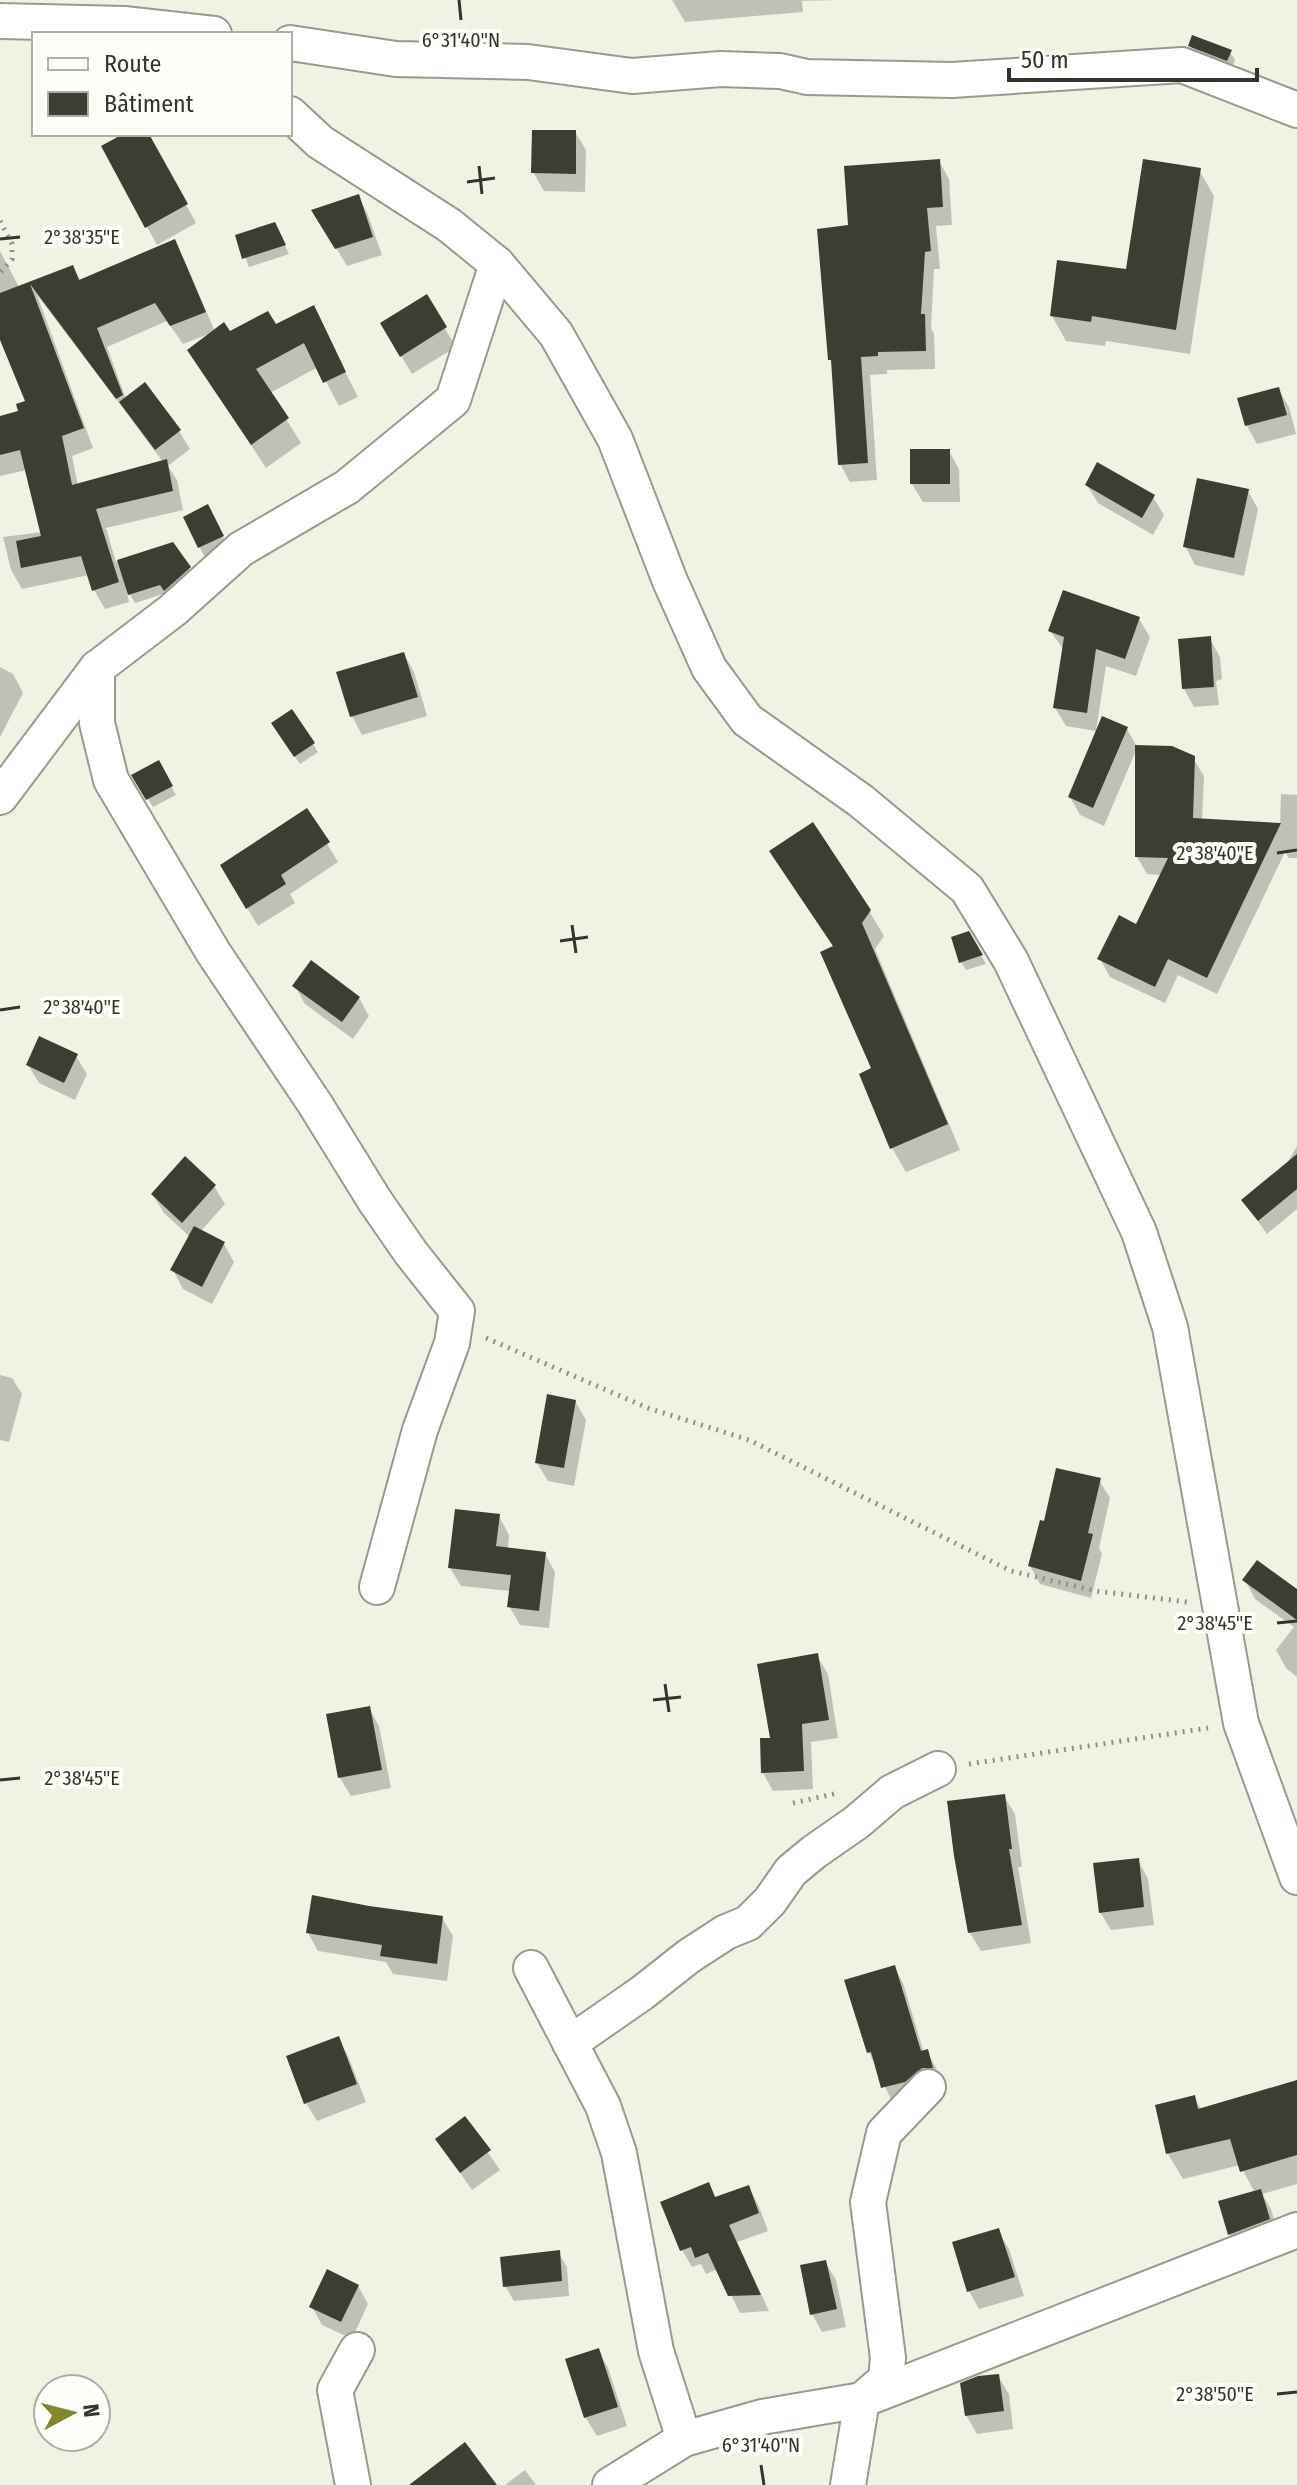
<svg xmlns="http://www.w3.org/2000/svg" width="1297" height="2485" viewBox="0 0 1297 2485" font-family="'Fira Sans Condensed',sans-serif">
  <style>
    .shadow { fill: #0003; fill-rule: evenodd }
    .building { fill: #3d3e32 }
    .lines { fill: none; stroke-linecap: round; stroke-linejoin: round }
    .minor-casing { stroke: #999a8d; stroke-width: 38 }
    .path { stroke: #909087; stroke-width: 5; stroke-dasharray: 2 6; stroke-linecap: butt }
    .minor { stroke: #fff; stroke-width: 34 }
    .ticks { fill: none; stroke: #34342f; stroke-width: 3 }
    .ticks-label { font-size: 20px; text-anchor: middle; fill: #34342f; stroke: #fefff9; stroke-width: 8; stroke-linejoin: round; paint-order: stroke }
  </style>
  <rect width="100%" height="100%" fill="#f1f2e4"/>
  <g class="shadow">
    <polygon points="672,0 837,0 802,1 803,12 685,22"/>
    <polygon points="1190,46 1230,52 1235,60 1232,69 1195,54"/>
    <polygon points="575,132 586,150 585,192 544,191 533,172"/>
    <polygon points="127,134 147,134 196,223 157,245 103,147"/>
    <polygon points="939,161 949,179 952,225 936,226 940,269 934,269 931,328 934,334 935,369 887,370 887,374 870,375 877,480 850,482 840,464 833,365 830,359 850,227"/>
    <polygon points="1199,170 1214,196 1190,354 1106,341 1105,346 1066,341 1052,316 1128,272"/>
    <polygon points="358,196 368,215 382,255 347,266 314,211"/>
    <polygon points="279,233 289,254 249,267 237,237"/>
    <path d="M174 242 185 261 215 332 230 334 275 326 313 308 358 397 339 406 318 367 270 393 301 443 266 468 189 351 211 333 183 344 167 321 107 347 126 399 179 431 190 449 168 466 177 480 183 510 106 528 116 562 173 545 194 577 170 598 166 593 135 603 126 588 129 602 105 609 94 590 89 575 22 589 11 570 3 537 42 532 27 470 0 476V418L21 413 28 402 0 335V251L19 287 73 267 81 281ZM37 295 129 416 163 462 78 486 72 456 93 448Z"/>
    <polygon points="426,297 456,347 412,374 382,324"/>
    <polygon points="1278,389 1289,407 1296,434 1257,444 1247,426 1240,399"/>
    <polygon points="949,451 959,469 960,502 923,502 912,484"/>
    <polygon points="1087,485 1153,497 1164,515 1153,535 1098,503"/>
    <polygon points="1248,491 1258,509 1244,576 1195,565 1185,546"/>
    <polygon points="212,515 227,545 204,556 185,518"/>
    <polygon points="1139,619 1150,637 1136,676 1106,666 1096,731 1066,726 1055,708 1064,650 1050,631"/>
    <polygon points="1210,639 1220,657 1222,679 1216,681 1219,705 1194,707 1184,689"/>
    <polygon points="404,654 414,672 427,716 362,735 352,716"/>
    <polygon points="0,667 13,674 23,693 0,737"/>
    <polygon points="1127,729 1137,747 1193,758 1204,776 1202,821 1280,825 1281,794 1297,795 1297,858 1289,858 1285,852 1217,994 1178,975 1165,1003 1110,977 1100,959 1137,927 1162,875 1147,874 1137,857 1137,748 1104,826 1080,815 1070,797"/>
    <polygon points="278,732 313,744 318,752 300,764"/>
    <polygon points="158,762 176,795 153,807 134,776"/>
    <polygon points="307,811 338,862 290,894 295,903 258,926 233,884"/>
    <polygon points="772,852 869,911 884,936 875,949 960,1150 906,1172 892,1148 874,1070 834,948"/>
    <polygon points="969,934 986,964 966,970 961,962"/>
    <polygon points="295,986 359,998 369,1016 353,1039 305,1004"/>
    <polygon points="76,1056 87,1074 75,1100 39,1083 28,1065"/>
    <polygon points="1297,1146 1297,1209 1267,1234 1243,1200 1286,1165"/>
    <polygon points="214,1186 225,1204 200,1232 224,1244 234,1262 212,1304 183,1289 173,1270 190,1237 164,1213 153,1195"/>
    <polygon points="0,1375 12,1378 22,1394 9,1442 0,1440"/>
    <polygon points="575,1401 586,1420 574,1486 548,1481 537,1463"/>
    <polygon points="1099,1480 1110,1498 1099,1548 1102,1554 1091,1598 1040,1584 1030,1566 1045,1523"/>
    <polygon points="499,1516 509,1535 508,1549 545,1554 555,1572 549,1628 520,1625 509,1606 511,1591 461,1586 450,1568"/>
    <polygon points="1245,1580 1297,1591 1297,1677 1286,1668 1276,1650 1294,1627 1255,1599"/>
    <polygon points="817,1656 828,1674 838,1738 811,1742 813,1789 773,1791 763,1773 772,1740"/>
    <polygon points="369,1708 379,1726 391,1788 351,1796 340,1778 328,1716"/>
    <polygon points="1004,1796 1015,1814 1022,1867 1018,1867 1031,1943 981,1951 970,1933 956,1856"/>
    <polygon points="1138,1860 1148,1879 1154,1925 1111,1930 1100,1912"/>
    <polygon points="442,1918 453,1936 447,1981 393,1974 386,1962 318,1951 308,1933"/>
    <polygon points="894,1967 903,1983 924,2053 927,2052 936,2068 940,2084 893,2104 869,2052"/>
    <polygon points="338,2038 348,2056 366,2102 317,2121 306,2103"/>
    <polygon points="1297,2082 1297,2184 1262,2194 1271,2209 1279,2238 1240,2253 1230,2235 1221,2203 1255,2193 1240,2165 1183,2179 1168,2154 1157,2106 1194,2098 1202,2110"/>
    <polygon points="465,2119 500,2170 472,2190 437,2140"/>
    <polygon points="708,2184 717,2199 748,2187 758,2204 768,2231 737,2242 769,2311 740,2313 718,2269 706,2274 701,2264 692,2267 682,2250 662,2203"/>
    <polygon points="998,2231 1009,2249 1024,2296 979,2309 969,2291"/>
    <polygon points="558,2252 567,2267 569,2296 514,2301 505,2286"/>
    <polygon points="825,2262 836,2280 846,2327 822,2332 812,2314"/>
    <polygon points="358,2286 368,2304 352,2339 322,2325 312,2307"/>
    <polygon points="598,2350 608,2368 627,2426 597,2436 586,2418 567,2360"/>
    <polygon points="998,2376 1009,2394 1013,2429 977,2434 966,2415"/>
    <polygon points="525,2470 536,2485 506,2485 506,2484"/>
  </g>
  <g class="building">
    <polygon points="1192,35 1232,50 1227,61 1188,46"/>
    <polygon points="532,130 576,130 576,174 531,173"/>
    <polygon points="123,134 149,134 188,204 145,228 101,146"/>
    <polygon points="940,159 943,207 927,208 931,251 925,252 921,314 925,314 926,351 878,352 878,356 861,357 868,463 838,465 831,360 828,360 817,229 848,225 844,166"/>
    <polygon points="1143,159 1201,168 1176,330 1092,316 1091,322 1050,316 1057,260 1126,269"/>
    <polygon points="359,194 373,237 335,249 311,210"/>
    <polygon points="275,222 286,245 242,259 235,235"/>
    <polygon points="175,239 206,312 170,326 155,303 97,328 123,395 116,399 30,284 84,428 62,436 72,485 167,459 173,491 96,509 119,582 92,591 81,556 21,568 16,541 41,536 20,450 0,455 0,416 18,411 16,404 25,401 0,340 0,293 73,265 79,280"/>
    <polygon points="427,294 447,327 400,357 380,323"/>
    <polygon points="314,305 346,372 323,383 304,343 256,369 289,418 251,445 187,350 224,322 230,331 268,311 276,324"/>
    <polygon points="145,382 181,430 155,450 119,402"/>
    <polygon points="1279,387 1287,415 1245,426 1237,398"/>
    <rect x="910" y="449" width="40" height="35"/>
    <polygon points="1097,462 1155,495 1142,518 1085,485"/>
    <polygon points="1197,478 1249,489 1234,558 1183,547"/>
    <polygon points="208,504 224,536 198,548 183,517"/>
    <polygon points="173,542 191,567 164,591 160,585 128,595 117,560"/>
    <polygon points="1063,590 1140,617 1125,659 1096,649 1087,713 1053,708 1064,637 1048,631"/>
    <polygon points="1211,636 1214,687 1182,689 1178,639"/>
    <polygon points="404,652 418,697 350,717 336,672"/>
    <polygon points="292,709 315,743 294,757 271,723"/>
    <polygon points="1102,716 1128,727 1093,808 1068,797"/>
    <polygon points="1135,745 1172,746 1195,756 1193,818 1281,823 1207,978 1168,959 1155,987 1097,959 1119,915 1136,924 1168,858 1135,857"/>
    <polygon points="159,760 173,786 146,800 131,775"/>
    <polygon points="307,808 330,842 281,875 286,884 246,909 220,865"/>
    <polygon points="813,822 871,910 862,923 948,1124 890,1149 859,1074 871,1068 820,952 833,946 769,851"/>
    <polygon points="969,931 983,955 959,963 951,937"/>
    <polygon points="311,960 360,997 342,1022 292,986"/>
    <polygon points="39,1036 78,1054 64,1083 26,1065"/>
    <polygon points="1297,1154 1297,1189 1258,1221 1241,1200"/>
    <polygon points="185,1156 216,1185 182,1223 151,1194"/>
    <polygon points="194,1226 225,1242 202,1287 170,1270"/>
    <polygon points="547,1394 576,1400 564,1468 535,1463"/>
    <polygon points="1056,1468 1101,1478 1088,1533 1093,1534 1081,1581 1028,1566 1040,1520 1044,1521"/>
    <polygon points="455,1509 500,1514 496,1546 546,1552 539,1611 507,1607 511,1575 448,1568"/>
    <polygon points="1257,1560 1297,1589 1297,1620 1242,1580"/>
    <polygon points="818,1653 829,1720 802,1724 804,1771 761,1773 760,1738 770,1738 757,1664"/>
    <polygon points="370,1706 382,1770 338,1778 326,1714"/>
    <polygon points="1005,1794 1012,1849 1009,1849 1022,1925 968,1933 954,1856 947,1801"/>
    <polygon points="1139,1858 1144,1907 1099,1913 1093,1863"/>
    <polygon points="312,1895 369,1906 443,1916 437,1964 380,1956 382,1945 306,1933"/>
    <polygon points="895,1965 921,2051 928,2049 933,2068 922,2068 905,2082 881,2088 871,2052 867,2053 844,1980"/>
    <polygon points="339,2036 357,2084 304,2104 286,2056"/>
    <polygon points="1297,2080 1297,2155 1240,2172 1230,2139 1166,2154 1155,2105 1195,2095 1198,2109"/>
    <polygon points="465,2116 491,2150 460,2173 435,2139"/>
    <polygon points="709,2182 715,2197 749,2185 759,2213 729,2225 761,2295 728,2296 708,2253 695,2258 691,2247 680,2251 660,2202"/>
    <polygon points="1261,2189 1270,2219 1228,2235 1218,2201"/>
    <polygon points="999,2228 1015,2277 967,2292 952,2242"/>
    <polygon points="560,2250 562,2281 503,2287 500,2257"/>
    <polygon points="826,2260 837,2309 810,2315 800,2265"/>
    <polygon points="327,2269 359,2285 341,2322 309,2307"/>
    <polygon points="599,2348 618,2407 584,2418 565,2359"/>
    <polygon points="999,2374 1004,2411 965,2416 960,2383 978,2376"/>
    <polygon points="465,2442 497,2485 409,2485"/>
  </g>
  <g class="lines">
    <defs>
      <g id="minor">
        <polyline points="0,21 124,24 214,34"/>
        <polyline points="290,43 396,59 528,62 632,76 721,69 780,71 807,77 952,80 1182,65 1297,110"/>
        <polyline points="290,114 320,142 449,225 497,264 556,334 615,439 670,581 709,668 747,720 861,801 967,889 1011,961 1139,1232 1170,1327 1241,1723 1297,1877"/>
        <polyline points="97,668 97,723 111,780 213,952 315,1104 375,1201 411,1253 457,1311 452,1343 420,1430 377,1587"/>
        <polyline points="0,797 97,668 173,610 241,549 347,487 453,400 497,264"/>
        <polyline points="531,1968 603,2106 619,2153 656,2351 684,2439"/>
        <polyline points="570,2043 642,1993 689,1956 726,1932 748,1923 770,1901 791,1871 814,1852 857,1822 892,1792 938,1769"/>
        <polyline points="353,2485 335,2390 357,2350"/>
        <polyline points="610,2485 684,2439 762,2417 862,2400 1297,2230"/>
        <polyline points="848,2485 862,2400 886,2379 888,2358 868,2202 884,2133 928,2087"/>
      </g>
    </defs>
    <use href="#minor" class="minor-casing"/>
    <g class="path">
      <polyline points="0,221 12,244 12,259 0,273"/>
      <polyline points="486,1338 648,1408 749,1440 1011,1571 1096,1591 1187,1602"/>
      <polyline points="969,1764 1208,1728"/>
      <polyline points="793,1803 838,1793"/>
    </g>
    <use href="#minor" class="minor"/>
  </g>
  <path class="ticks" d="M459 0 461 20M479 166 482 194M467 182 495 178M0 239 20 237M1277 853 1297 850M572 925 576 953M560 941 588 937M0 1010 20 1007M1277 1623 1297 1621M665 1684 669 1712M653 1700 681 1697M0 1780 20 1778M1277 2394 1297 2392M761 2465 764 2485"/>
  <g class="ticks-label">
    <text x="461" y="47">6°31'40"N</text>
    <text x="82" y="244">2°38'35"E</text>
    <text x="1215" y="860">2°38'40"E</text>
    <text x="82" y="1014">2°38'40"E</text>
    <text x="1215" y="1630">2°38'45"E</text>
    <text x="82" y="1785">2°38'45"E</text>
    <text x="1215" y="2401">2°38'50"E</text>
    <text x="761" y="2452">6°31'40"N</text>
  </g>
  <rect x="32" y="32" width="260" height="104" fill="#fefff9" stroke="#adaea8" stroke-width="2"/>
  <rect x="48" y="58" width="40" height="12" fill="#ffffff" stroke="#adaea8" stroke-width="2"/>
  <text x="104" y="72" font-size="24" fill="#34342f">Route</text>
  <rect x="48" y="92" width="40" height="24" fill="#3d3e32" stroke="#adaea8" stroke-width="2"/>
  <text x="104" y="112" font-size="24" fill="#34342f">Bâtiment</text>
  <g transform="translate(72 2413) rotate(83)"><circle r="38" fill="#fefff9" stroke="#adaea8" stroke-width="2"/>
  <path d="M0-6L14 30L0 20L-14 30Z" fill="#838630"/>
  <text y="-12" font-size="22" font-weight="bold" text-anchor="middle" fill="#34342f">N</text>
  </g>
  <path d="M1009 68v12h248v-12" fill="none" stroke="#34342f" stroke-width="4"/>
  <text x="1021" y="68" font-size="24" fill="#34342f" stroke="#fefff9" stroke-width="6" paint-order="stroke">50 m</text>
</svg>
